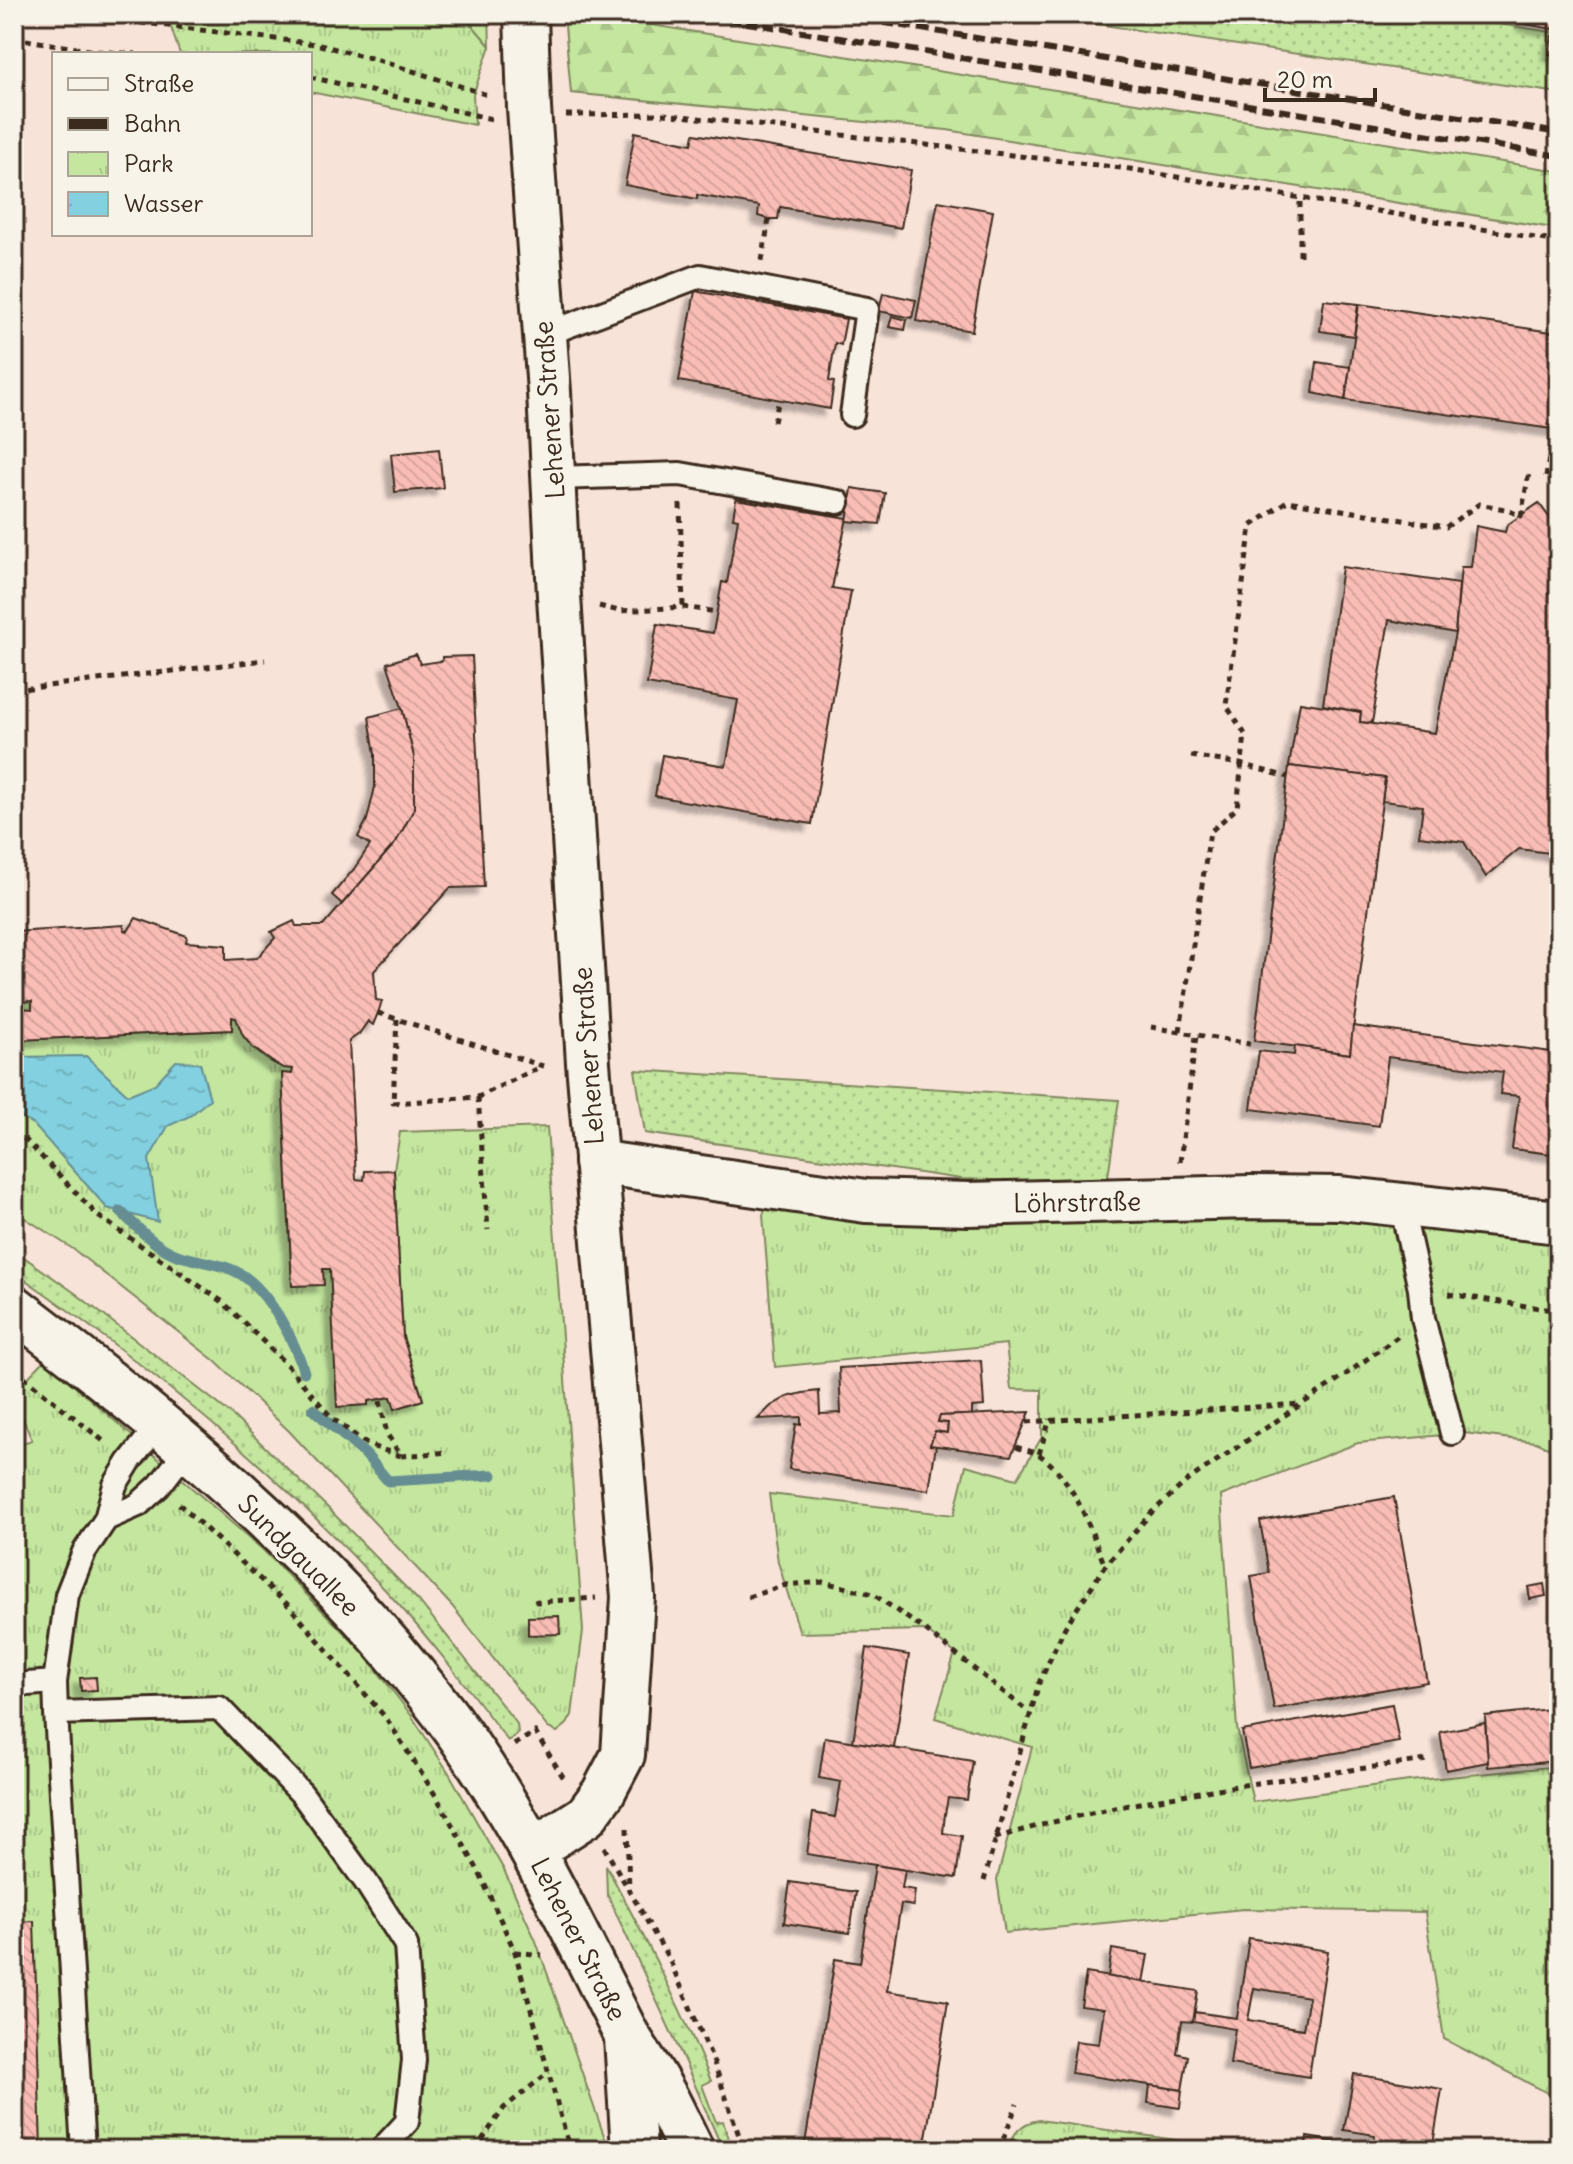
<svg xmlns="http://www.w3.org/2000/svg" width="1573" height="2164" viewBox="0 0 1573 2164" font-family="Delius,sans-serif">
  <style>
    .grass { fill: url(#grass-dots); stroke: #80885e; stroke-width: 2 }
    .forest { fill: url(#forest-firs); stroke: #80885e; stroke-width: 2 }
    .park { fill: url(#park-tufts); stroke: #80885e; stroke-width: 2 }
    .water { fill: url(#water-ripples); stroke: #668e92; stroke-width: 2 }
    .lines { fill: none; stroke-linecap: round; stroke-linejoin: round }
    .stream { stroke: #668e92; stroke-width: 11 }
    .building { fill: url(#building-back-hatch); stroke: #3b2a1e; stroke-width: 2; fill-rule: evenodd; filter: url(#shadow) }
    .lane-casing { stroke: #3b2a1e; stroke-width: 28 }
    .street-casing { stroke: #3b2a1e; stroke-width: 48 }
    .secondary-casing { stroke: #3b2a1e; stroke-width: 50 }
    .path { stroke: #3b2a1e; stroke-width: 5; stroke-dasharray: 6 6; stroke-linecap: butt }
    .lane { stroke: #f7f3e8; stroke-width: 22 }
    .street { stroke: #f7f3e8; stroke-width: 42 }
    .secondary { stroke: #f7f3e8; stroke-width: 44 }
    .rail { stroke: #3b2a1e; stroke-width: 6; stroke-dasharray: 12 6; stroke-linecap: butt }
    .labels { text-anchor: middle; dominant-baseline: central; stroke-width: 6; stroke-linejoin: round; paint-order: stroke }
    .street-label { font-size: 26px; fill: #3b2a1e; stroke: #f7f3e8 }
  </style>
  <defs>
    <pattern id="grass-dots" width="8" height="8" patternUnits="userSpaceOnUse" patternTransform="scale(2)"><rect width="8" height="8" fill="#c4e69e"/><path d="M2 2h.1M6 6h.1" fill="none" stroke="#a9c588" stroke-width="1.8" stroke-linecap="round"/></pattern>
    <pattern id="forest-firs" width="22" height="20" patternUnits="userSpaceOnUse" patternTransform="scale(2)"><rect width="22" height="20" fill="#c4e69e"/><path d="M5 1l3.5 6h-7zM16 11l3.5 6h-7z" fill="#a9c588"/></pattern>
    <pattern id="park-tufts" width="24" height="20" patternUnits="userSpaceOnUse" patternTransform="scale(2)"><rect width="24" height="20" fill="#c4e69e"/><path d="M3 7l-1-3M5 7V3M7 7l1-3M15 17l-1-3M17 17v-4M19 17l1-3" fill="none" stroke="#a9c588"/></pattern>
    <pattern id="water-ripples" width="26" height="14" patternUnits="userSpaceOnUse" patternTransform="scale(2)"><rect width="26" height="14" fill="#82d0e0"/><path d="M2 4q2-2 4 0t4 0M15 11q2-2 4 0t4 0" fill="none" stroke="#71b3c0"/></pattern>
    <pattern id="building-back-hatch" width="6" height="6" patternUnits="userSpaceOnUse" patternTransform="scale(2)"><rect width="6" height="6" fill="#f9bdb6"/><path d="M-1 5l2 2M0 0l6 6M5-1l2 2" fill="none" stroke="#d6a39c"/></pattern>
    <filter id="shadow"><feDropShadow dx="-7" dy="7" stdDeviation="2" flood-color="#0004"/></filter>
  </defs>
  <rect width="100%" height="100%" fill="#f8e3d9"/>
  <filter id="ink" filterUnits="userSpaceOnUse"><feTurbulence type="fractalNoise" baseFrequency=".0125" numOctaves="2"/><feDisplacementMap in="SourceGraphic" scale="16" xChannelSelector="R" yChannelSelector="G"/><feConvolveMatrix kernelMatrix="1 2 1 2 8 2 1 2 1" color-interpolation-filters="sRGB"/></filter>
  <g filter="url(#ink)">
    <g class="grass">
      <polygon points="1030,14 1433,14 1559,33 1559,93"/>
      <polygon points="635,1070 1119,1100 1107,1184 961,1179 645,1133"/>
      <path d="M14 1250 75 1293 230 1413 330 1510 419 1601 517 1724 518 1733 508 1741C470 1691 432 1641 390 1595 278 1473 151 1366 14 1272Z"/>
      <path d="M606 1865C644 1936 681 2007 711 2081L702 2085 716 2122 723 2121 731 2150H723L684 2060 607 1894Z"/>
    </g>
    <g class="forest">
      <polygon points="444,14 489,14 490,46 466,18"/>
      <polygon points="564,14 583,14 1559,171 1559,229 947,130 571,93"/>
    </g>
    <g class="park">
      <polygon points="157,14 444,14 466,18 490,46 473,95 475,125 310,92 310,54 180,54 167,16"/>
      <path d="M32 1001V1009L19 1008 20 1040 232 1030V1017L236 1018C244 1043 265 1066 293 1069L292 1074 282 1073 292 1285H323V1269H330L368 1405V1401L391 1397 395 1409 423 1399 403 1337 394 1170 400 1132 547 1127 583 1631 572 1715 567 1724 557 1732 548 1728 452 1606 289 1431 215 1361 73 1249 14 1211V1002Z"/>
      <polygon points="768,1203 1279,1211 1559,1236 1559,1452 1536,1442 1464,1433 1358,1443 1221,1496 1237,1728 1253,1802 1409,1781 1559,1766 1559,2099 1444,2039 1425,1912 1244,1909 1005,1933 997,1879 1032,1747 935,1718 955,1653 925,1630 800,1633 778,1562 769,1494 954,1515 966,1465 1017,1479 1042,1437 1042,1390 1011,1389 1006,1344 775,1367 763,1215"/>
      <polygon points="45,1360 263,1550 362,1651 411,1715 449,1773 504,1870 536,1941 609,2150 14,2150 14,1719 23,1718 14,1586 14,1446 32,1440 14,1398 14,1392"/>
      <path d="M1039 2120 1169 2139 1185 2142 1195 2150H1007C1014 2133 1020 2123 1039 2120Z"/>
    </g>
    <polygon class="water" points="86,1056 128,1095 155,1084 176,1061 200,1063 210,1099 190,1116 168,1126 149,1159 158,1222 107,1208 33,1124 14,1114 14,1057"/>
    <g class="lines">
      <g class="stream">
        <path d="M120 1211C138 1228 156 1248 180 1256 201 1262 227 1264 245 1277 271 1296 295 1342 304 1372"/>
        <polyline points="313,1409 366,1455 388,1481 492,1475"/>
      </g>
    </g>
    <g class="building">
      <polygon points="1526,14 1559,14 1559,30 1524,24"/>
      <polygon points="1552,36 1559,37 1559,55 1549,54"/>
      <polygon points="635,132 692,144 694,134 911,170 901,228 780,207 778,219 769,219 758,216 759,206 697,195 697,199 625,185"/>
      <polygon points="938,201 993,211 972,331 916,321"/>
      <polygon points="695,291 846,319 841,345 835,343 829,381 834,382 830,409 679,381"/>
      <polygon points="883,293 916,300 912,318 879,311"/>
      <polygon points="1324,300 1358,304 1354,336 1320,331"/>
      <polygon points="1359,304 1559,333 1559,430 1345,400"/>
      <polygon points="892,316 907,320 905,330 889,327"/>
      <polygon points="1317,362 1350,367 1345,400 1313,393"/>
      <polygon points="439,449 443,488 395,492 391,454"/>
      <polygon points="852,488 885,493 880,524 847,521"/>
      <polygon points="736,499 847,518 832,588 851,591 812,824 655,796 662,755 726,766 738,700 647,684 657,624 713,633 722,582 727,583 738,519 733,518"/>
      <polygon points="1539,503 1559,531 1558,854 1519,849 1486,877 1464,842 1419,836 1423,806 1382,801 1385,778 1289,766 1300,702 1361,712 1360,722 1435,733 1455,633 1461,567 1471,567 1476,526 1505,532 1507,525"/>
      <polygon points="1342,567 1459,584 1455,633 1389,620 1372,723 1360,722 1361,712 1323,705"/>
      <polygon points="416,654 420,664 442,661 442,657 472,656 484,887 450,888 374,971 376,1000 382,1001 378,1013 373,1025 368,1021 359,1034 349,1041 356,1179 364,1180 365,1171 394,1170 403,1337 423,1400 395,1409 391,1397 368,1401 368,1405 337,1407 330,1269 323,1269 324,1285 292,1286 282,1073 292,1074 293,1069 283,1068 271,1061 253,1048 243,1036 236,1018 232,1017 232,1030 19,1040 18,1008 32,1009 32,1001 14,1002 14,932 124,925 124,930 128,931 136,918 187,936 186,942 226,945 226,960 257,958 275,938 271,932 294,921 296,926 323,926 396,842 414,809 414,757 402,708 387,663"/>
      <polygon points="402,708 414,757 414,809 396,842 342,904 332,895 354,869 370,845 358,837 367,820 375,787 375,754 369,717"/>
      <polygon points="1289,766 1385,778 1350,1054 1254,1041"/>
      <polygon points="1353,1026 1559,1053 1559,1155 1512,1149 1519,1096 1500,1094 1503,1072 1388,1057 1379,1126 1251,1109 1259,1051 1294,1055 1295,1046 1350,1054"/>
      <polygon points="981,1360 984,1406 972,1407 972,1415 940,1416 938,1422 948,1423 947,1433 935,1431 930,1445 936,1445 929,1490 789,1469 796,1424 801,1425 801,1417 758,1419 771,1406 787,1397 803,1393 819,1391 820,1414 841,1413 839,1368"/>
      <polygon points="1030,1412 1011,1456 930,1445 935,1431 947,1433 948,1423 938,1422 940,1416"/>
      <polygon points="1394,1497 1427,1682 1274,1709 1251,1576 1269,1573 1260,1521"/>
      <polygon points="1544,1584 1546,1596 1530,1599 1528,1587"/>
      <polygon points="559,1616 560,1634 528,1635 528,1617"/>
      <polygon points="867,1648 909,1655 894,1748 853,1742"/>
      <polygon points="96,1677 97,1690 81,1691 80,1678"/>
      <polygon points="1392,1704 1399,1742 1249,1768 1242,1731"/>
      <polygon points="1559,1708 1559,1761 1488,1767 1485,1716"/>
      <polygon points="1485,1723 1488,1762 1446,1770 1440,1732"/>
      <polygon points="825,1737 973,1761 967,1800 948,1798 945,1814 943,1833 962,1836 956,1878 807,1854 813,1813 835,1817 841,1782 819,1778"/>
      <polygon points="875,1865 905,1870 902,1888 915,1890 913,1906 901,1904 887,1991 948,2001 924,2150 804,2150 835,1959 860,1963"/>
      <polygon points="790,1882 856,1892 850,1933 784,1923"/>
      <polygon points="34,1921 41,2150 14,2150 14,1922"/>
      <path d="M1249 1938 1328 1951 1309 2077 1230 2064 1235 2029 1193 2022 1194 2012 1237 2018ZM1254 1988 1309 1997 1303 2029 1248 2020Z"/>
      <polygon points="1112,1949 1148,1955 1143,1982 1108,1977"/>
      <polygon points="1086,1973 1198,1991 1193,2022 1182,2021 1177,2053 1188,2056 1182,2090 1071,2073 1076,2041 1099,2044 1104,2009 1081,2006"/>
      <polygon points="1354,2074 1442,2089 1432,2150 1305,2150 1307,2137 1373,2148 1375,2135 1344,2130"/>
      <polygon points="1150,2085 1182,2090 1180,2108 1148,2103"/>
    </g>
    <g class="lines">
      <defs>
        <g id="lane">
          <polyline points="544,335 700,276 867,309 852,415"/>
          <polyline points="555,478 680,474 838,502"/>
          <polyline points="1401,1204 1420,1289 1423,1318 1452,1433"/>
          <polyline points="106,1519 138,1505 159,1486 189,1447"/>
          <polyline points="14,1685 55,1682"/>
          <polyline points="56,1713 55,1682 67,1595 84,1552 106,1519 115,1485 129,1462 159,1424"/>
          <polyline points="83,2150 56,1713 219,1708 302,1794 366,1882 406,1945 414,2060 407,2122 381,2150"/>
        </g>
        <g id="street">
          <polyline points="526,14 529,108 549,392 559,596 588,1063 633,1597 623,1755 603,1793 586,1816 533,1850"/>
          <polyline points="596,1162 866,1201 968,1204 1252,1197 1340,1198 1559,1222"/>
        </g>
        <g id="secondary">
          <path d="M14 1308C164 1423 311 1545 429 1694 512 1797 567 1917 626 2034 637 2053 651 2071 661 2090 672 2109 681 2130 691 2150"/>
          <polyline points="627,2038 634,2150"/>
        </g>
      </defs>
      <use href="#lane" class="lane-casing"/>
      <use href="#street" class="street-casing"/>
      <use href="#secondary" class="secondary-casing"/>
      <g class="path">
        <polyline points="69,14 316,44 378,60 491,96"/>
        <polyline points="14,38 95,51 136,54"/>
        <polyline points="310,77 492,119"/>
        <polyline points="566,115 664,114 1130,169 1559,242"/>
        <polyline points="1300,256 1300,198"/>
        <polyline points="762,261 769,219"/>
        <polyline points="774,422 779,399"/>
        <polyline points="1546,477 1559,392"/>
        <polyline points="1557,479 1559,465"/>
        <polyline points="680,504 683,607"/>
        <polyline points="599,606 619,611 683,607 717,612"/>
        <polyline points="14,690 265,660"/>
        <polyline points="1191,756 1240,764 1288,777"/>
        <polyline points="378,1013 543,1066"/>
        <polyline points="397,1019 393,1103 478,1097 542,1066"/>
        <polyline points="1151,1027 1250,1044"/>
        <polyline points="1180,1031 1210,832 1237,808 1245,734 1226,705 1251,526 1287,501 1446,527 1479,504 1505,509 1521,516 1529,473"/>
        <polyline points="478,1097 488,1230"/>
        <polyline points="14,1132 21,1135 98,1216 223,1302 286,1364 332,1418 368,1445 401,1456"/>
        <polyline points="1180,1162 1196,1036"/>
        <polyline points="1449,1294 1559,1311"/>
        <polyline points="14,1369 107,1444"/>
        <polyline points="380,1401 387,1434 401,1456 449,1452"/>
        <polyline points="1027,1422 1301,1404"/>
        <path d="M1016 1447C1024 1450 1034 1451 1041 1456 1075 1480 1090 1529 1105 1566"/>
        <polyline points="1039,1454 1050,1419"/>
        <polyline points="179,1504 288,1605 386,1718 436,1796 479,1872 515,1952 570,2150"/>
        <polyline points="748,1597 786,1585 823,1582 873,1594 925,1630 1029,1712"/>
        <polyline points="536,1599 537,1602 596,1598"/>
        <polyline points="514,1745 535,1732 565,1780"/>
        <polyline points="627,1828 629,1890"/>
        <path d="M995 1838C1136 1796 1282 1779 1428 1760"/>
        <polyline points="604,1847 669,1959 713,2060 744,2150"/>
        <polyline points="984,1881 1039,1683 1065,1627 1105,1566 1151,1513 1188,1480 1345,1375 1400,1335"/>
        <polyline points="515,1952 542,1955"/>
        <polyline points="475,2150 504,2108 549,2072"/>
        <polyline points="999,2150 1017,2104"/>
      </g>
      <use href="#lane" class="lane"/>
      <use href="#street" class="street"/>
      <use href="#secondary" class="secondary"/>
      <g class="rail">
        <polyline points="693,14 1559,156"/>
        <polyline points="830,14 1559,133"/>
      </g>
    </g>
  </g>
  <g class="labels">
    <g class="street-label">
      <text transform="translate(549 410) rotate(-94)">Lehener Straße</text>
      <text transform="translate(588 1056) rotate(-94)">Lehener Straße</text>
      <text transform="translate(1077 1202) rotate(-1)">Löhrstraße</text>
      <text transform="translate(299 1555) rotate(45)">Sundgauallee</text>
      <text transform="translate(579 1939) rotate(63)">Lehener Straße</text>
    </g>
  </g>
  <rect width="1573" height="2164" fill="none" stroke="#f7f3e8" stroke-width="48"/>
  <rect x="24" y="24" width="1525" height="2116" fill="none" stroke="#3b2a1e" stroke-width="3" filter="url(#ink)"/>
  <rect x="52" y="52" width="260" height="184" fill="#f7f3e8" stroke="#aca397" stroke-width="2"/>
  <rect x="68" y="78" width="40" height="12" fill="#f7f3e8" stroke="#aca397" stroke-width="2"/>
  <text x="124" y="92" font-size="24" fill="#3b2a1e">Straße</text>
  <rect x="68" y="118" width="40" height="12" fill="#3b2a1e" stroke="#aca397" stroke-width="2"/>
  <text x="124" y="132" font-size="24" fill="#3b2a1e">Bahn</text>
  <rect x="68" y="152" width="40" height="24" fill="url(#park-tufts)" stroke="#aca397" stroke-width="2"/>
  <text x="124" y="172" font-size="24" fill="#3b2a1e">Park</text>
  <rect x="68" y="192" width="40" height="24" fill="url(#water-ripples)" stroke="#aca397" stroke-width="2"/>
  <text x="124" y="212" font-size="24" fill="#3b2a1e">Wasser</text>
  <path d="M1265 88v12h110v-12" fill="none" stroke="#3b2a1e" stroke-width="4"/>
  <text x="1277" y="88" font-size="24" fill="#3b2a1e" stroke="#f7f3e8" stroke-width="6" paint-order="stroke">20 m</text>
</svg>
